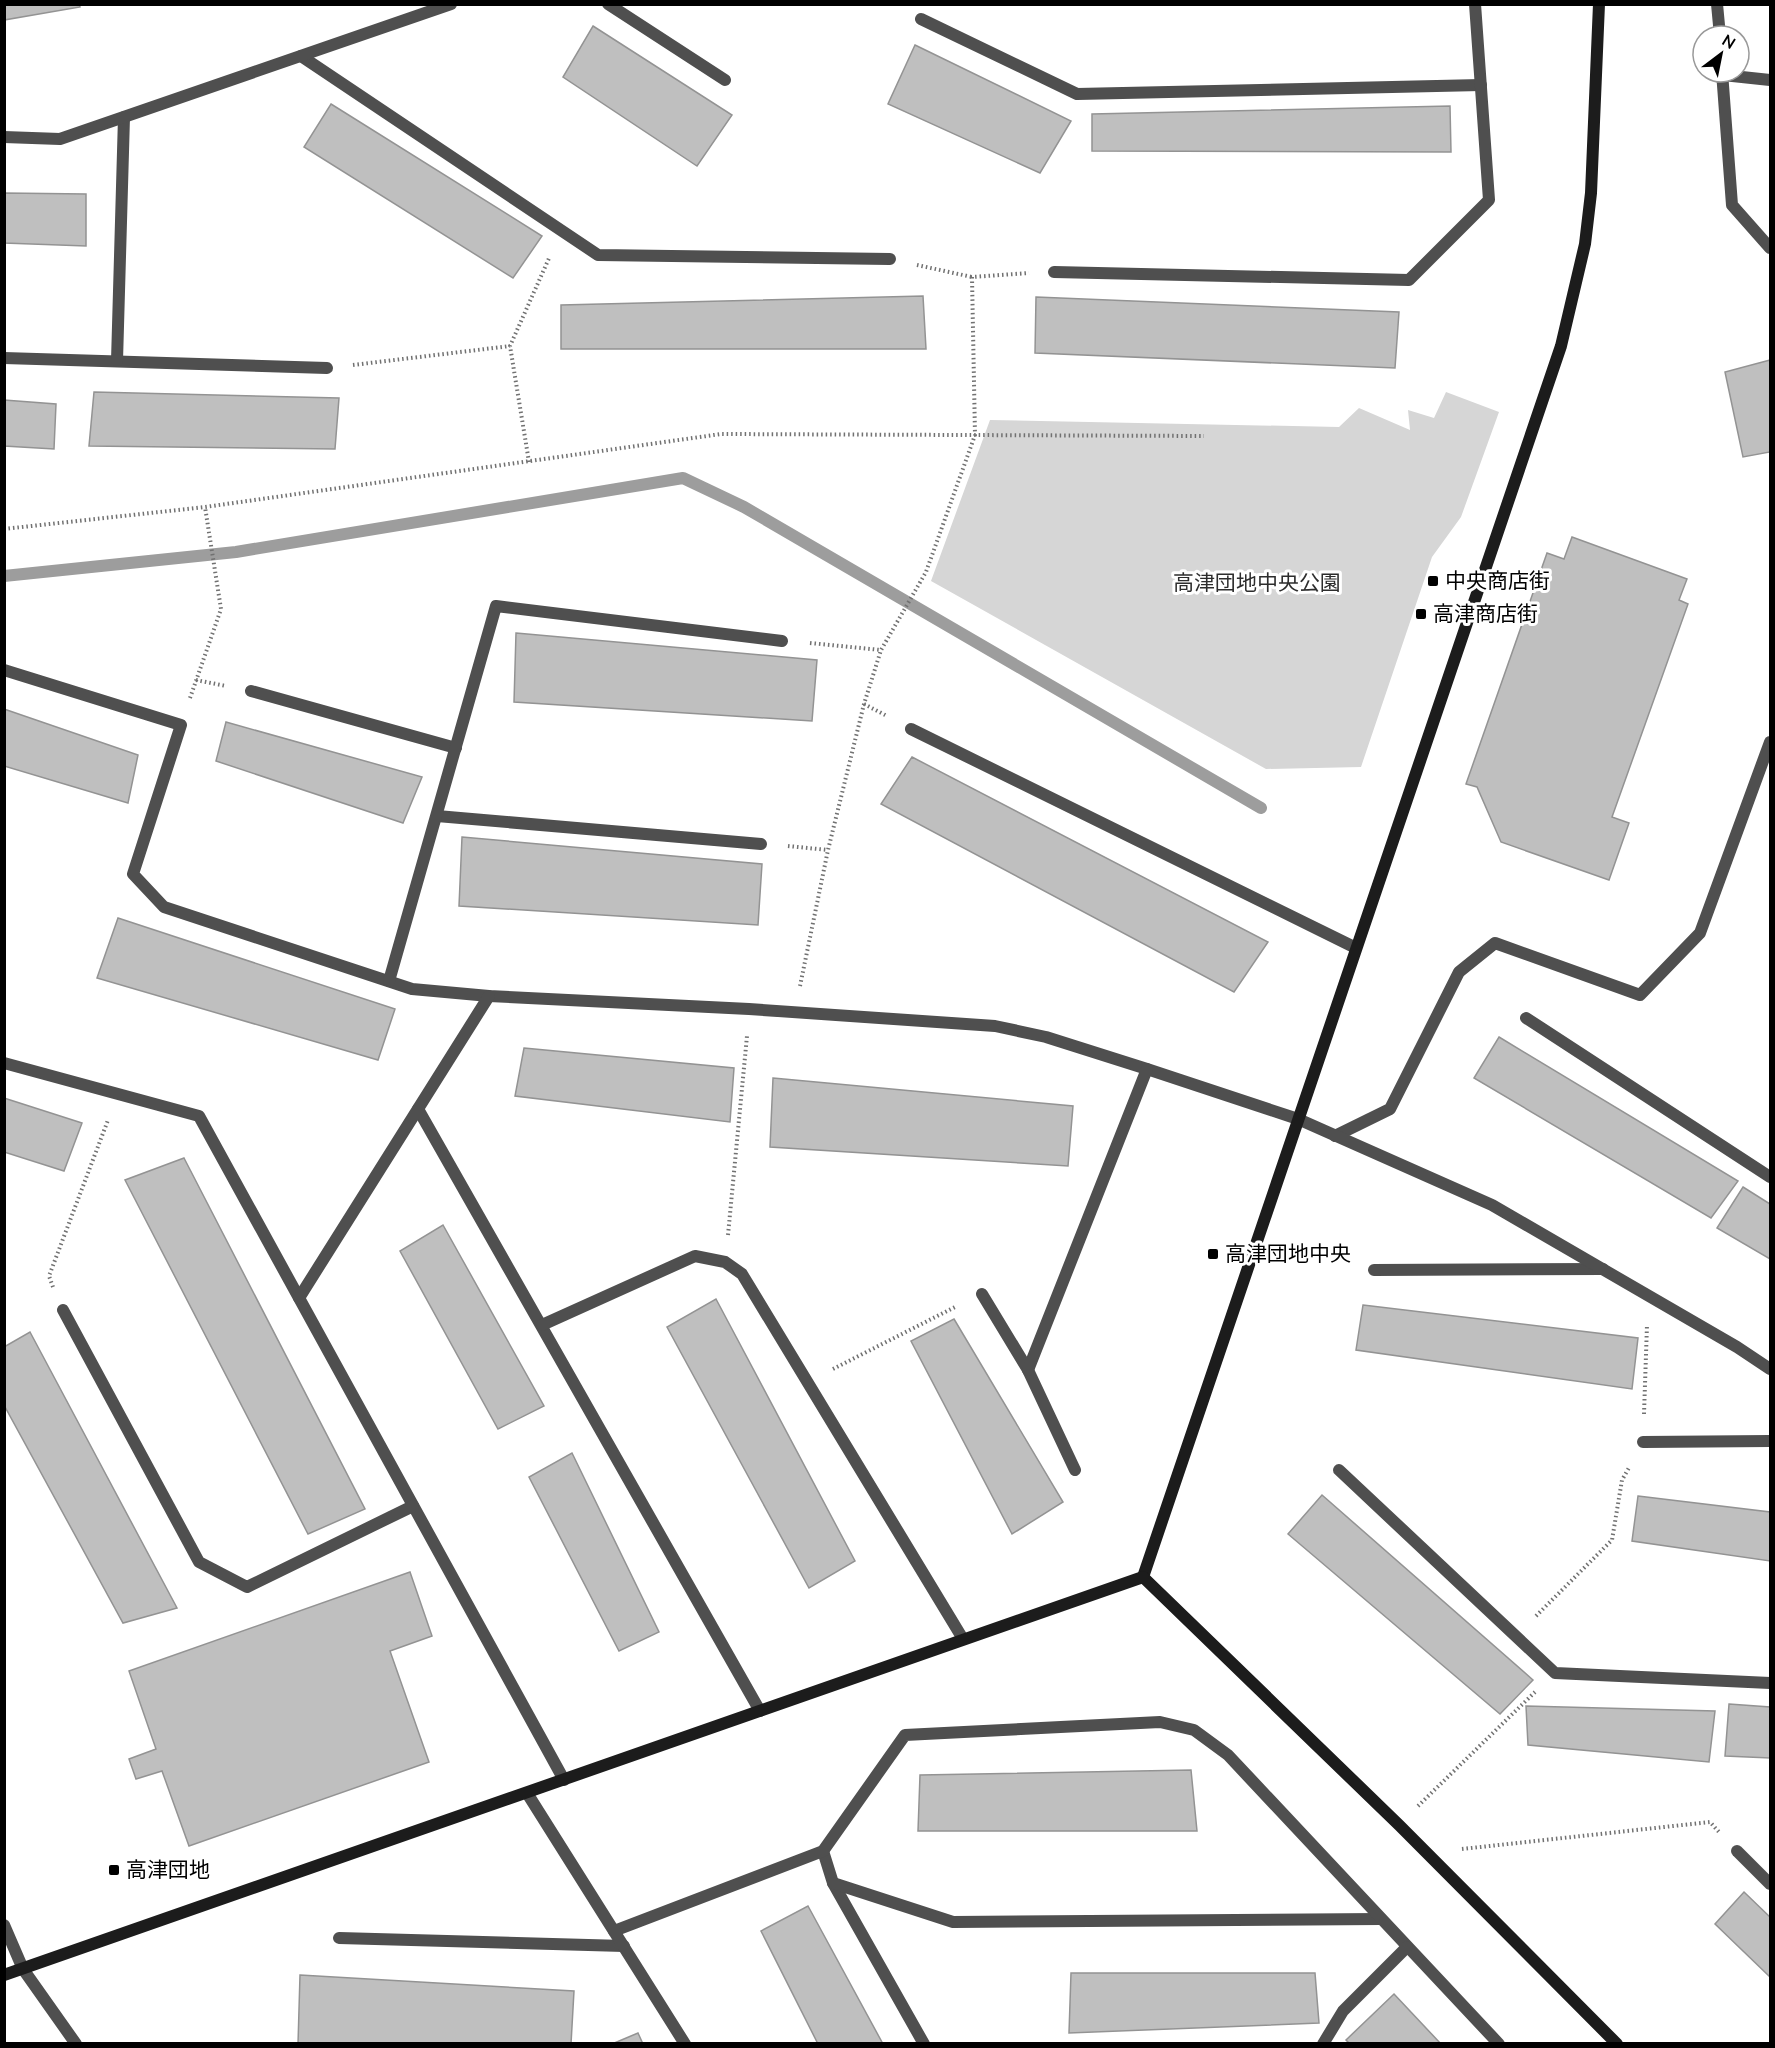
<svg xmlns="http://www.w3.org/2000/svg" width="1775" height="2048" viewBox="0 0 1775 2048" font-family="'Nunito Sans','Noto Sans JP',sans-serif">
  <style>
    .green { fill: #d6d6d6 }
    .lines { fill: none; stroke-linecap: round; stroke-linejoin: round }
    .stream { stroke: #9d9d9d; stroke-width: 12 }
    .building { fill: #bfbfbf; stroke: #939393; stroke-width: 1.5 }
    .path { stroke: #717171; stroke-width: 4; stroke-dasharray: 1.5 3; stroke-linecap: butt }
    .lane { stroke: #4f4f4f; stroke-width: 12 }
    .street { stroke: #4f4f4f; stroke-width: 12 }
    .secondary { stroke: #1c1c1c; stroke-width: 12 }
    .poi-dot { fill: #000; stroke: #fff; stroke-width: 2 }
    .labels { text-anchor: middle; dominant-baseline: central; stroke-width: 6; stroke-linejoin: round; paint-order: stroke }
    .poi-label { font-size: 21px; fill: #000; stroke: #fff; text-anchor: start }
    .park-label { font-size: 21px; fill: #2d2d2d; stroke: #fff }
  </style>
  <rect width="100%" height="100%" fill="#fff"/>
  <polygon class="green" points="1446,392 1499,412 1461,517 1432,557 1361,767 1266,769 931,581 990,420 1339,427 1359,408 1410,430 1408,410 1434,418"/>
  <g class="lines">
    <polyline class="stream" points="4,576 236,552 683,478 744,507 1261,808"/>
  </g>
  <g class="building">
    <polygon points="4,4 79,4 80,7 4,20"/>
    <polygon points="593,26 732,115 697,166 563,77"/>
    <polygon points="915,45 1071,121 1040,173 888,104"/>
    <polygon points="331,104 542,236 513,278 304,147"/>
    <polygon points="1450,106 1451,152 1092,151 1092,114"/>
    <polygon points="4,193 86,194 86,246 4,243"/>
    <polygon points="923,296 926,349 561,349 561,305"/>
    <polygon points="1036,297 1399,312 1395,368 1035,353"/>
    <polygon points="1770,360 1770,452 1743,457 1725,372"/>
    <polygon points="94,392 339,398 335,449 89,446"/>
    <polygon points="4,400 56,404 54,449 4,446"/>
    <polygon points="1572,537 1687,579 1679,600 1688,604 1612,817 1629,823 1609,880 1501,842 1477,787 1466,784 1547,553 1564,559"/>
    <polygon points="516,633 817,660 812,721 514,702"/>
    <polygon points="4,709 138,755 128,803 4,766"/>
    <polygon points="226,722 422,777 403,823 216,761"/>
    <polygon points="912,757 1268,942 1234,992 881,804"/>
    <polygon points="462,837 762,864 758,925 459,906"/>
    <polygon points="118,918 395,1009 378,1060 97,978"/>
    <polygon points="1499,1037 1738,1181 1711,1218 1474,1078"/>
    <polygon points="524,1048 734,1068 730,1122 515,1096"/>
    <polygon points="773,1078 1073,1106 1068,1166 770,1147"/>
    <polygon points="4,1098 82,1123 64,1171 4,1152"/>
    <polygon points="184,1158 365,1509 308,1534 125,1180"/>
    <polygon points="1743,1187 1770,1204 1770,1259 1717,1228"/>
    <polygon points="443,1225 544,1406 498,1429 400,1251"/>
    <polygon points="716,1299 855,1561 809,1588 667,1327"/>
    <polygon points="1363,1305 1638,1338 1632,1389 1356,1350"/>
    <polygon points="954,1319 1063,1502 1012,1534 911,1341"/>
    <polygon points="30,1332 177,1608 123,1623 4,1405 4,1347"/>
    <polygon points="572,1453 659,1632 619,1651 529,1477"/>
    <polygon points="1322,1495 1533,1680 1500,1714 1288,1534"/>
    <polygon points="1638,1496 1770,1512 1770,1561 1632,1541"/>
    <polygon points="410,1572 432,1636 390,1651 429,1762 189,1846 162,1771 136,1779 129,1759 156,1749 129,1671"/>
    <polygon points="1729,1704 1770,1707 1770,1758 1725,1756"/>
    <polygon points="1526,1706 1715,1711 1709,1762 1528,1745"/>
    <polygon points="1191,1770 1197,1831 918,1831 920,1775"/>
    <polygon points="1744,1892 1770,1917 1770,1977 1715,1924"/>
    <polygon points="808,1906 883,2044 818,2044 761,1931"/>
    <polygon points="1071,1973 1315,1973 1319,2023 1069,2033"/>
    <polygon points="300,1975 574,1991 571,2044 298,2044"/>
    <polygon points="1394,1994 1441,2044 1350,2044 1346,2040"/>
    <polygon points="638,2033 643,2044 612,2044"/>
  </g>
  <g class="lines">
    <g class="path">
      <polyline points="917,265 972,277"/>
      <polyline points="353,365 510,346"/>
      <polyline points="529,462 510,346 550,256"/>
      <polyline points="4,529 205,507 721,434 1204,436"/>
      <polyline points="810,643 881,650"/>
      <polyline points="196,680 226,686"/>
      <polyline points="190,698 221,609 205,507"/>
      <polyline points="864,704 887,716"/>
      <polyline points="788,846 828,850"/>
      <polyline points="800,986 828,850 864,704 881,650 926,572 975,435 972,277 1029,273"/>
      <polyline points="728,1235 747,1036"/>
      <polyline points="53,1287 49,1276 108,1120"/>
      <polyline points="833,1369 957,1306"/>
      <polyline points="1644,1414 1647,1325"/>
      <polyline points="1536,1616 1612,1540 1622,1480 1630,1466"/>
      <polyline points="1418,1806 1535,1692"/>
      <polyline points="1462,1849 1710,1822 1719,1832"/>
    </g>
    <g class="lane">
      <polyline points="608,4 725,80"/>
      <polyline points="921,19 1077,94 1481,85"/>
      <polyline points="301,56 598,255 890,259"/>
      <polyline points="1723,75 1770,80"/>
      <polyline points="1054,272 1409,280 1489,200 1475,4"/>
      <polyline points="4,358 327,368"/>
      <polyline points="117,361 124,117"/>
      <polyline points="4,670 181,725 133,874 164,907 412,989 489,996 749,1009 995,1026 1046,1037 1147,1069 1298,1119"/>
      <polyline points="251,691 456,748"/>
      <polyline points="911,729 1356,948"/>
      <polyline points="437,816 761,844"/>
      <polyline points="389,981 496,606 782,641"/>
      <polyline points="1526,1018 1770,1177"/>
      <polyline points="4,1063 199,1116 564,1780"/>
      <polyline points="418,1109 760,1711"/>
      <polyline points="1335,1136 1390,1109 1459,972 1495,943 1640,995 1700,933 1770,742"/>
      <polyline points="1374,1270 1603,1269"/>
      <polyline points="982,1294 1028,1370 1075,1470"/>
      <polyline points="299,1298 489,996"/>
      <polyline points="63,1310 199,1562 247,1587 413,1506"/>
      <polyline points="542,1325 695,1256 725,1262 742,1274 963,1639"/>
      <polyline points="1028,1370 1147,1069"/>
      <polyline points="1643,1442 1770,1441"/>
      <polyline points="1339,1470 1555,1673 1770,1683"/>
      <polyline points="823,1851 833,1883 924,2044"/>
      <polyline points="1737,1851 1770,1884"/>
      <polyline points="833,1883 953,1922 1381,1919"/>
      <polyline points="614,1931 823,1851 905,1735 1160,1722 1194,1730 1228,1755 1499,2044"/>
      <polyline points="339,1938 624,1946"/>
      <polyline points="1323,2044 1343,2011 1407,1947"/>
    </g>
    <g class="street">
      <polyline points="1717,4 1720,36"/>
      <polyline points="1722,72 1732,205 1770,248"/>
      <polyline points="4,137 60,139 451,4"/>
      <polyline points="1298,1119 1492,1205 1737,1347 1770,1369"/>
      <polyline points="527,1793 685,2044"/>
      <polyline points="4,1925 23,1969 76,2044"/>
    </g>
    <g class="secondary">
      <polyline points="1143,1577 1561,346 1585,244 1591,193 1599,4"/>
      <polyline points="1143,1577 1399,1825 1617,2044"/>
      <polyline points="4,1975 1143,1577"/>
    </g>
  </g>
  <g class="poi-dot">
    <rect x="1427" y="575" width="12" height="12" rx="3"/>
    <rect x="1415" y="608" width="12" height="12" rx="3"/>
    <rect x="1207" y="1248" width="12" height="12" rx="3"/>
    <rect x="108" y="1864" width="12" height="12" rx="3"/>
  </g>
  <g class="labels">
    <g class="poi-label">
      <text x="1445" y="581">中央商店街</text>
      <text x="1433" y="614">高津商店街</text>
      <text x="1225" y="1254">高津団地中央</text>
      <text x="126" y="1870">高津団地</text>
    </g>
    <g class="park-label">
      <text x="1257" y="583">高津団地中央公園</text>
    </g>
  </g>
  <rect width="1775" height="2048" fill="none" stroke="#000000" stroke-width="12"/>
  <g transform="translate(1721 54) rotate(32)"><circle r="28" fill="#ffffff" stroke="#999999" stroke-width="1.5"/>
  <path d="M0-4.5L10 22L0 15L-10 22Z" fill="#000000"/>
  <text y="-9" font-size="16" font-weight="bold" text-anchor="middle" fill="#000000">N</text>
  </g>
</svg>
